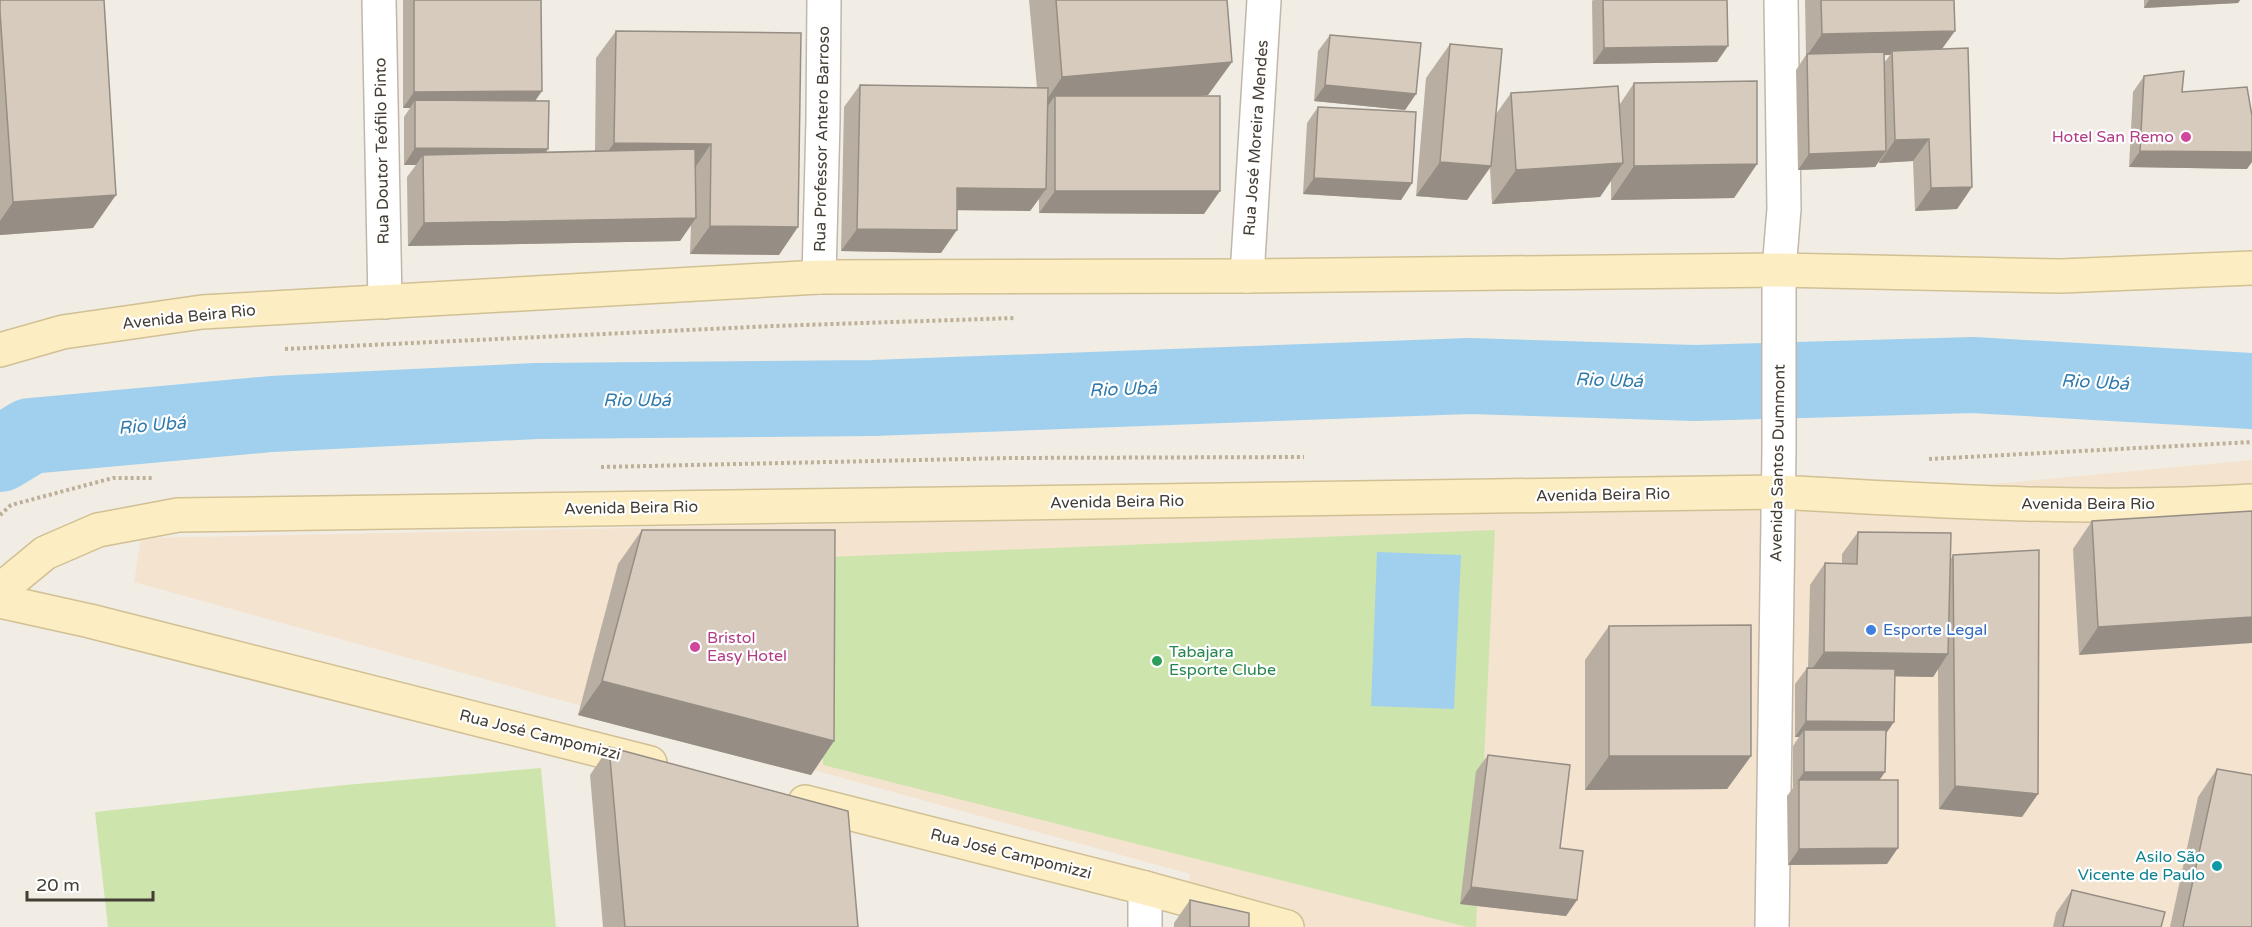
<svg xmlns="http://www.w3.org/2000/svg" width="2252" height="927" viewBox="0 0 2252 927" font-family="'Varela Round',sans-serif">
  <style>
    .commercial { fill: #f4e3cf }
    .green { fill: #cde5ad }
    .water { fill: #a0d0ee }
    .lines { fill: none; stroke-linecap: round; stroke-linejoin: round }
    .river { stroke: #a0d0ee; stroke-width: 76 }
    .street-casing { stroke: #c0b7aa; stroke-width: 36 }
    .secondary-casing { stroke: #d1c094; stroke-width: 36 }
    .path { stroke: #beb098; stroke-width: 4; stroke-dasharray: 3 3; stroke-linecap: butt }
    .street { stroke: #fff; stroke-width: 33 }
    .secondary { stroke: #fdedc2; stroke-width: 33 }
    .wall { fill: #b8afa2; fill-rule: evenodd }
    .shaded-wall { fill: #968e84 }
    .building { fill: #d6cbbc; stroke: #968e84; stroke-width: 1.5 }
    .hotel-dot { fill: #d1479c; stroke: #fff; stroke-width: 2 }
    .shop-dot { fill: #3f7fe0; stroke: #fff; stroke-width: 2 }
    .leisure-dot { fill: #2e9e5b; stroke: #fff; stroke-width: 2 }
    .culture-dot { fill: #0f9aa8; stroke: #fff; stroke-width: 2 }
    .labels { text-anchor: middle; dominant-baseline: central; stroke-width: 4.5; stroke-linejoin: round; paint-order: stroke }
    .hotel-label { font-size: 16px; fill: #b23c85; stroke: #fff; text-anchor: end }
    .street-label { font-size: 16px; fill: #433d34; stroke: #fff }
    .shop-label { font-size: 16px; fill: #366cbe; stroke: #fff; text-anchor: start }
    .leisure-label { font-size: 16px; fill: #27864d; stroke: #fff; text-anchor: start }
    .culture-label { font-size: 16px; fill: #0d838f; stroke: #fff; text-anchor: end }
    .water-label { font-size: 18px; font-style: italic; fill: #307bac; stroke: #fff }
  </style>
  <rect width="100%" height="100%" fill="#f1ede4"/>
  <polygon class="commercial" points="2252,460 2252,927 1186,927 1186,902 1190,874 134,582 141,538 1768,505"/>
  <g class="green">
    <polygon points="1495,530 1476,927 1467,927 823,765 828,557"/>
    <polygon points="541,768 556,927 108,927 95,812 345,785"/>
  </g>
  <polygon class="water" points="1377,552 1461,555 1454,709 1371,706"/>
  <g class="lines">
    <polyline class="river" points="0,454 30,436 271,414 537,401 873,398 1469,376 1695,383 1973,375 2252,391"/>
    <defs>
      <g id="street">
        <polyline points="379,0 385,302"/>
        <polyline points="1247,276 1264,0"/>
        <polyline points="819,277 823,120 824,0"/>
        <polyline points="1145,888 1145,927"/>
        <polyline points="1772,927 1779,451 1779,270 1784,209 1781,0"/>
      </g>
      <g id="secondary">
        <polyline points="0,350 63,332 202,312 819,277 1247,276 1779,270 2061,276 2252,268"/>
        <path d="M0 590 45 553 98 530 178 515 1778 492C1936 501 2094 511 2252 501"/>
        <polyline points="0,601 90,621 650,763"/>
        <polyline points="805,802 1145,888 1287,927"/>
      </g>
    </defs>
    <use href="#street" class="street-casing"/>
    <use href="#secondary" class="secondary-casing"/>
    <g class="path">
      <polyline points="285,349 773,326 1015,318"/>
      <polyline points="1929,459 2252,442"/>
      <polyline points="601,467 1010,458 1304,457"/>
      <polyline points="0,515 11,505 113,478 152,478"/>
    </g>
    <use href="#street" class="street"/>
    <use href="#secondary" class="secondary"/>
  </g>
  <g class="wall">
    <polygon points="0,0 93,228 0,235"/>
    <polygon points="403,0 541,0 535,101 546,152 595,151 596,58 616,31 801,33 779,255 690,254 691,225 680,241 408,246 407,177 416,165 404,165 404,117 410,108 403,108"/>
    <polygon points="1029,0 1227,0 1232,62 1208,95 1202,96 1204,214 1039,213 1039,199 1030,211 957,210 941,253 841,251 844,107 860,85 1037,88"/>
    <polygon points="1593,0 1727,0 1717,62 1593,64 1592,1"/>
    <path d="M1805 0H1954L1942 49 1972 187 1957 209 1915 211 1913 161 1879 163V161L1875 167 1798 170 1796 70 1806 55ZM1884 55H1890L1884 63Z"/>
    <polygon points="2144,0 2240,0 2238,3 2144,8"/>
    <polygon points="1330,35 1416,94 1405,110 1314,101 1318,51"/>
    <polygon points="1450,44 1496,114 1511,93 1620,104 1634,83 1757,164 1734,198 1611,200 1611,181 1600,197 1492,204 1490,168 1467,200 1416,196 1426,78"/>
    <polygon points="2144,76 2182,92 2247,169 2129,167 2133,92"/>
    <polygon points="1318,107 1412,183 1401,200 1303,194 1307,123"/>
    <polygon points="2252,511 2079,655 2073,549 2092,521"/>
    <polygon points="642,530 834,741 811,775 578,715 618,564"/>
    <polygon points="1858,532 1951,559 1953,555 2022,817 1939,809 1938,669 1933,677 1895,676 1879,780 1887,864 1788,865 1787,796 1793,788 1793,746 1799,737 1795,737 1795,684 1807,668 1808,668 1810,585 1825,563 1842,563 1842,554"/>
    <polygon points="1609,626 1751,756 1727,789 1585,790 1585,660"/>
    <polygon points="609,747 858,927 603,927 590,775"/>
    <polygon points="1488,755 1560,848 1577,900 1566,916 1460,904 1476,771"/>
    <polygon points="2217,769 2252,927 2170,927 2198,797"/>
    <polygon points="2072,890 2161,927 2053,927 2056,913"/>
    <polygon points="1190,900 1249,927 1174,927 1174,923"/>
  </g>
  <g class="shaded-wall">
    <polygon points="2149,0 2240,0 2238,3 2144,8"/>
    <polygon points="1955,31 1939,53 1892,51 1890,55 1806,57 1822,34"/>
    <polygon points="1728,46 1717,62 1593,64 1604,48"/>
    <polygon points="1232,62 1208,95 1055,109 1055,96 1045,110 1039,111 1062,77"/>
    <polygon points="1325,85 1416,94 1405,110 1314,101"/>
    <polygon points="542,91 531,107 415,100 410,108 403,108 414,92"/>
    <polygon points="1929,139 1913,161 1879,163 1895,140"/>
    <polygon points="614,143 711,144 692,172 594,171"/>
    <polygon points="415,148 548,149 537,165 423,155 416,165 404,165"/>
    <polygon points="1886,151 1875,167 1798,170 1809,154"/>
    <polygon points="2140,151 2252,152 2252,162 2247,169 2129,167"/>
    <polygon points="1440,162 1491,166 1467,200 1416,196"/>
    <polygon points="1623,163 1600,197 1492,204 1516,170"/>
    <polygon points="1757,164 1734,198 1611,200 1634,166"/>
    <polygon points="1314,178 1412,183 1401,200 1303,194"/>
    <polygon points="1972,187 1957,209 1915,211 1931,188"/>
    <polygon points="957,188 1046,189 1030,211 941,210"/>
    <polygon points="1055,191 1220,191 1204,214 1039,213"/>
    <polygon points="116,195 93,228 0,235 0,221 13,202"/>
    <polygon points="696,218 680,241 408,246 424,223"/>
    <polygon points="710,226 798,227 779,255 690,254"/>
    <polygon points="857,229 957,230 941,253 841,251"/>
    <polygon points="2252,617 2252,643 2079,655 2098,627"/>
    <polygon points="1824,652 1948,654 1933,677 1808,675"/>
    <polygon points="602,681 834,741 811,775 578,715"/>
    <polygon points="1806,721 1894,722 1883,738 1804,730 1799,737 1795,737"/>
    <polygon points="1609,756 1751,756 1727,789 1585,790"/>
    <polygon points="1804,772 1885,772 1874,788 1799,780 1793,788"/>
    <polygon points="1955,786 2038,794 2022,817 1939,809"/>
    <polygon points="1898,848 1887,864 1788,865 1799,849"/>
    <polygon points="1471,887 1577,900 1566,916 1460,904"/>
  </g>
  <g class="building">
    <polygon points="0,0 104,0 116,195 13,202 0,12"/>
    <polygon points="414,0 541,0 542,91 414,92"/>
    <polygon points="1056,0 1227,0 1232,62 1062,77"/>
    <polygon points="1603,0 1727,0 1728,46 1604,48"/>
    <polygon points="1821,0 1954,0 1955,31 1822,34"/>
    <polygon points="616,31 801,33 798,227 710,226 711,144 614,143"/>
    <polygon points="1330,35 1421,43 1416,94 1325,85"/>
    <polygon points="1450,44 1502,49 1491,166 1440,162"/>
    <polygon points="1968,48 1972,187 1931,188 1929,139 1895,140 1892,51"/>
    <polygon points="1884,52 1886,151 1809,154 1807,54"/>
    <polygon points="2184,71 2182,92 2247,87 2252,116 2252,152 2140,151 2144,76"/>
    <polygon points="1757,81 1757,164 1634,166 1634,83"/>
    <polygon points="860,85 1048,88 1046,189 957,188 957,230 857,229"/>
    <polygon points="1618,86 1623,163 1516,170 1511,93"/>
    <rect x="1055" y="96" width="165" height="95"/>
    <polygon points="415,100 549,101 548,149 415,148"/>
    <polygon points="1318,107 1416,112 1412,183 1314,178"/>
    <polygon points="695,149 696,218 424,223 423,155"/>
    <polygon points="2252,511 2252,617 2098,627 2092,521"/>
    <polygon points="642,530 835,530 834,741 602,681"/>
    <polygon points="1858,532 1951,533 1948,654 1824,652 1825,563 1857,564"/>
    <polygon points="2039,550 2038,794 1955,786 1953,555"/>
    <polygon points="1751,625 1751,756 1609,756 1609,626"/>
    <polygon points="1807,668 1895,669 1894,722 1806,721"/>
    <polygon points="1804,730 1886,730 1885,772 1804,772"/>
    <polygon points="609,747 848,811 858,927 625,927"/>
    <polygon points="1488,755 1570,765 1560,848 1583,851 1577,900 1471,887"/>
    <polygon points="2217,769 2252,775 2252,927 2183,927"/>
    <polygon points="1799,780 1898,780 1898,848 1799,849"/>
    <polygon points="2072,890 2165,912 2161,927 2063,927"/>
    <polygon points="1190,900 1249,913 1249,927 1190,927"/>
  </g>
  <g class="hotel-dot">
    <circle cx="2186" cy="137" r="6"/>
    <circle cx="695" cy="647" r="6"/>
  </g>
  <circle class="shop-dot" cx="1871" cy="630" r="6"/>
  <circle class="leisure-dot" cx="1157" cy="661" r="6"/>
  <circle class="culture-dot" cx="2217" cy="866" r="6"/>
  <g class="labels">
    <g class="hotel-label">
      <text x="2174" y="137">Hotel San Remo</text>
      <text x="707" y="638" text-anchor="start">Bristol<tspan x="707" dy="18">Easy Hotel</tspan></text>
    </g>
    <g class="street-label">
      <text transform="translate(1256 138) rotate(-86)">Rua José Moreira Mendes</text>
      <text transform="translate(822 139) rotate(-89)">Rua Professor Antero Barroso</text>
      <text transform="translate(382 151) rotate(-91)">Rua Doutor Teófilo Pinto</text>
      <text transform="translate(189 317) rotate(-6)">Avenida Beira Rio</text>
      <text transform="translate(1778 463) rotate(-89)">Avenida Santos Dummont</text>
      <text transform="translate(1603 495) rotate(-1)">Avenida Beira Rio</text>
      <text transform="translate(1117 502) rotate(-1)">Avenida Beira Rio</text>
      <text x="2088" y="504">Avenida Beira Rio</text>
      <text transform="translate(631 508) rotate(-1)">Avenida Beira Rio</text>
      <text transform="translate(540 735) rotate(14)">Rua José Campomizzi</text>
      <text transform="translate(1011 854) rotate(14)">Rua José Campomizzi</text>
    </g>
    <g class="shop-label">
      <text x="1883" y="630">Esporte Legal</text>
    </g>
    <g class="leisure-label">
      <text x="1169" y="652">Tabajara<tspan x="1169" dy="18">Esporte Clube</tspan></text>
    </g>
    <g class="culture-label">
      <text x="2205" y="857">Asilo São<tspan x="2205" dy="18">Vicente de Paulo</tspan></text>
    </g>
    <g class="water-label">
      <text transform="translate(1609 380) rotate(2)">Rio Ubá</text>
      <text transform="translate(2095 382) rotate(3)">Rio Ubá</text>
      <text transform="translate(1123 389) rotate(-2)">Rio Ubá</text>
      <text x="637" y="400">Rio Ubá</text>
      <text transform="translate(152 425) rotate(-5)">Rio Ubá</text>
    </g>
  </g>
  <path d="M27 891v9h126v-9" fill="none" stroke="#433d34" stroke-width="3"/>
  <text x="36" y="891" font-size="18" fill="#433d34" stroke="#ffffff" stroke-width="4.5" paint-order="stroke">20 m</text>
</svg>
